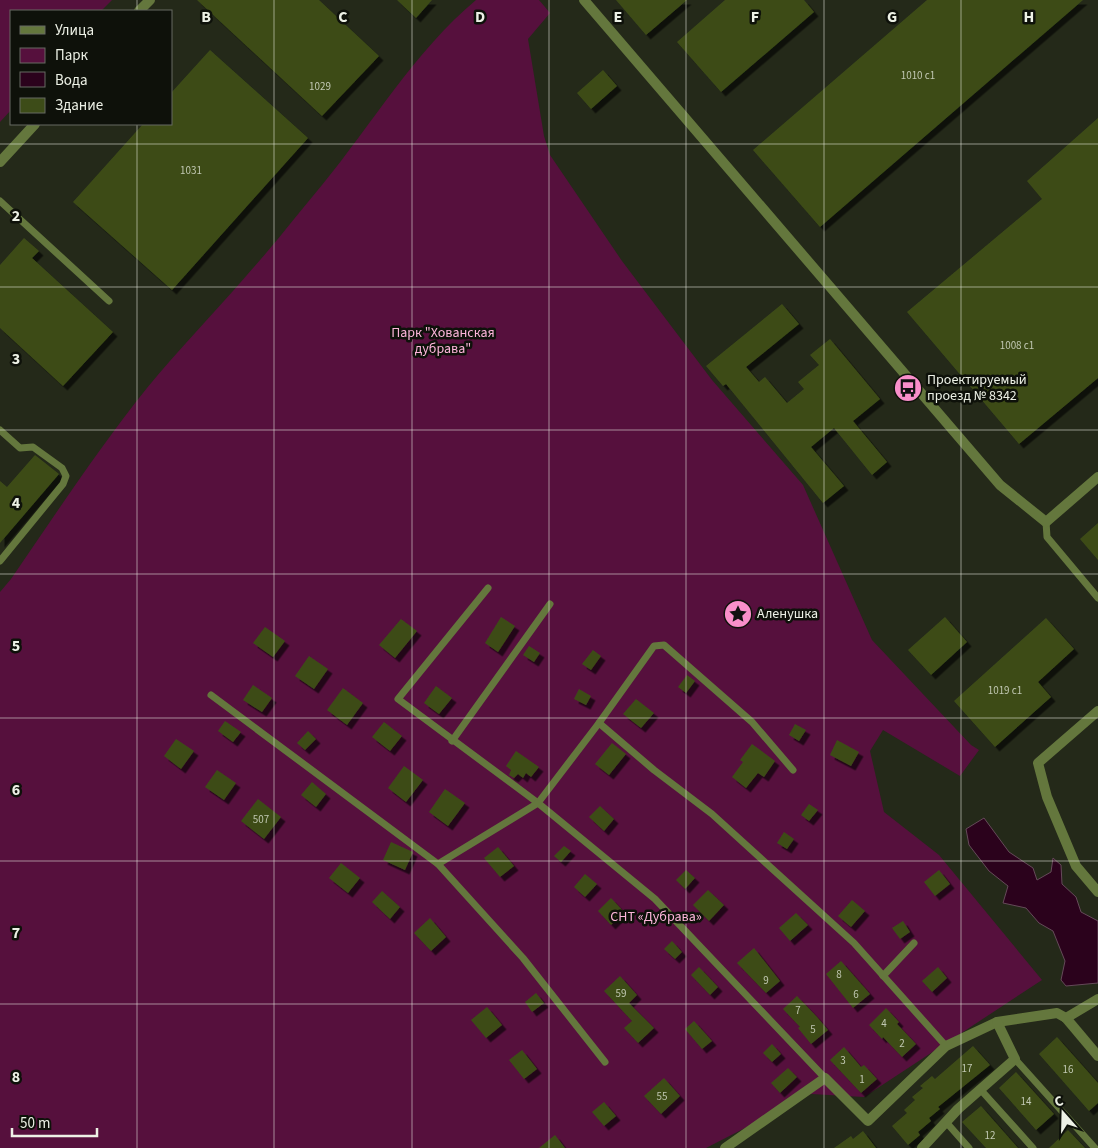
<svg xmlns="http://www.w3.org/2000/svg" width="1098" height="1148" viewBox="0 0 1098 1148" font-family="'Source Sans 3',sans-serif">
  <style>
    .green { fill: #56103d }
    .water { fill: #2b021c; stroke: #654a59 }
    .building { fill: #3d4c18; filter: url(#shadow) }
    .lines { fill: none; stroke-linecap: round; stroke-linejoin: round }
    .service { stroke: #64773d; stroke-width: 7 }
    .minor { stroke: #64773d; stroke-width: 10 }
    .grid { fill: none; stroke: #edf1e6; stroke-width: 1; stroke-opacity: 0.55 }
    .labels { text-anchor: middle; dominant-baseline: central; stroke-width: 5; stroke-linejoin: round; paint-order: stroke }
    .number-label { font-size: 11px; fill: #c1c8b2 }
    .park-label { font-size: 14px; fill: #fdb5db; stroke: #0e110a }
    .poi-label { font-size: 14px; fill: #edf1e6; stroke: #0e110a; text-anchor: start }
    .grid-label { font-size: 16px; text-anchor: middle; font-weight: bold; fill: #edf1e6; stroke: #0e110a; stroke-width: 5; stroke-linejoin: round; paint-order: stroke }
  </style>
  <defs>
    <filter id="shadow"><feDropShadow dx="4.5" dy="4.5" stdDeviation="0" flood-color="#0009"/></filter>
  </defs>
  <rect width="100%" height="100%" fill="#242919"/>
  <g class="green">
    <polygon points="0,0 112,0 101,11 11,11 11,110 0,122"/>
    <path d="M476 0H539L550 13 528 39 544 136 550 155 622 261 712 380 803 485 872 640 971 745 979 750 960 776 883 730 870 751 884 812 939 855 1042 980 864 1097 811 1094 706 1148H0V592L11 579C55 515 98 449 147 388 179 349 214 313 247 275 273 246 297 215 322 185 373 123 414 52 476 0Z"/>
  </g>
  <polygon class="water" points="984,818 1009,852 1033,868 1037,880 1051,872 1053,858 1061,865 1062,884 1076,897 1081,912 1098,921 1098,983 1066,986 1061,980 1065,961 1053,931 1039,923 1026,908 1003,903 1008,886 989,871 969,845 966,829"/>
  <g class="building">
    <polygon points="197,0 319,0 379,56 322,116"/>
    <polygon points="397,0 432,0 416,18"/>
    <polygon points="616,0 687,0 646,35"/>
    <polygon points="725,0 804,0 814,12 721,92 677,42"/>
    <polygon points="927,0 1083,0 820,227 753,150"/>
    <polygon points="210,50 308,138 172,290 73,202 143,124 171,124 171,93"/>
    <polygon points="603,70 617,86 591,109 577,93"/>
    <polygon points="1098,118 1098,378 1019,444 907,312 1042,199 1027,181"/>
    <polygon points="24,238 39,251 32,258 113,332 63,386 0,328 0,265"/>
    <polygon points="782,304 799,324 746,367 759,382 765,377 787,403 804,389 798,382 819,365 810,355 830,339 880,399 853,421 887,462 872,475 834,428 811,447 844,486 823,503 726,384 723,386 706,366"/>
    <polygon points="35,455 59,474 0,543 0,481 7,487"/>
    <polygon points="1098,523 1098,560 1080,539"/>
    <polygon points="501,617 515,626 498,652 485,643"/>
    <polygon points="945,617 967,642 931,675 908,650"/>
    <polygon points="1046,618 1074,649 1038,682 1051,697 995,747 954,701"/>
    <polygon points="401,619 417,631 395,658 379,645"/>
    <polygon points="265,627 285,641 273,657 253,643"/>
    <polygon points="529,646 540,653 534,662 523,655"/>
    <polygon points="593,650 601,656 591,670 582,664"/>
    <polygon points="309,656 328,669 314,689 295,676"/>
    <polygon points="687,675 695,681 686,693 678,687"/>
    <polygon points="253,685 272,698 262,712 243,700"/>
    <polygon points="436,686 452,698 439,714 424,703"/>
    <polygon points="343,688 363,703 347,725 327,710"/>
    <polygon points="579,689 591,696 586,705 574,699"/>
    <polygon points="636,699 654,713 641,728 623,714"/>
    <polygon points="225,721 241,732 233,742 218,731"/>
    <polygon points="384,722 402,736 390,751 372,737"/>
    <polygon points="795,724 806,730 799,741 789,735"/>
    <polygon points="308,731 316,739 305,750 297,743"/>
    <polygon points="176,739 194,751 181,769 164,756"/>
    <polygon points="837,740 859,752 851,766 830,755"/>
    <polygon points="612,743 626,754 609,775 595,764"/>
    <polygon points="752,744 775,761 764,777 758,773 746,788 732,777 743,762 740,760"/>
    <polygon points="516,751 539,767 531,777 526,773 523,778 518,774 514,778 509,775 511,770 506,766"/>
    <polygon points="404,766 423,780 406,802 388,788"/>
    <polygon points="217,770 236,783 224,800 205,787"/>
    <polygon points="312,782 326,794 316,807 301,795"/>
    <polygon points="445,789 465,803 448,826 429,812"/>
    <polygon points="258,799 281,817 264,839 241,821"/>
    <polygon points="809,804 818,810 809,821 801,815"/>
    <polygon points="600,806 614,819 604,831 589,817"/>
    <polygon points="784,832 794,839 787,849 777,843"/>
    <polygon points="391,842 413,852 405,870 383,860"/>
    <polygon points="564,846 571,851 561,862 554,856"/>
    <polygon points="498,847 514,866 500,877 484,858"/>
    <polygon points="341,863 360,878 348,893 329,878"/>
    <polygon points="686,870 695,878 685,889 676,880"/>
    <polygon points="939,870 950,884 935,896 924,882"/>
    <polygon points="585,874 597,884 585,897 574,887"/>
    <polygon points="708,890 724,905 709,921 693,905"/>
    <polygon points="382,891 400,907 390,919 372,902"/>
    <polygon points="611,898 624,912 611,925 598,911"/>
    <polygon points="852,900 865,911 851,927 838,916"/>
    <polygon points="796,913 808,925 790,941 779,928"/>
    <polygon points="430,918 446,937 431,951 414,933"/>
    <polygon points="903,921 910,932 900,939 892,928"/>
    <polygon points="672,941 682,952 675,959 664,949"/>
    <polygon points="754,948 780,981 766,993 737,963"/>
    <polygon points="841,961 870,994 853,1008 826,974"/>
    <polygon points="699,967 718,987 710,995 691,975"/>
    <polygon points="938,967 947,978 932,992 922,981"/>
    <polygon points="620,976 637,995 629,1003 654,1028 638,1043 624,1028 632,1021 604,991"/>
    <polygon points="536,993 544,1003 532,1012 525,1002"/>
    <polygon points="797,996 817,1017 828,1030 811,1044 798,1028 800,1027 783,1009"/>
    <polygon points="487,1007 502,1025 486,1038 471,1020"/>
    <polygon points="886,1008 899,1022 897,1024 916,1044 902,1057 883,1037 882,1039 869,1025"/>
    <polygon points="694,1021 712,1041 702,1049 685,1029"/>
    <polygon points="1057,1037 1098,1083 1098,1103 1089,1111 1039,1054"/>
    <polygon points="772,1044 781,1054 772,1062 763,1053"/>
    <polygon points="973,1046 990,1065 938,1107 940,1109 929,1118 931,1121 918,1132 920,1135 908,1145 892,1126 907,1113 904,1110 915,1100 912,1097 923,1088 920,1086 932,1076 935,1079"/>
    <polygon points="844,1047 861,1067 864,1065 877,1079 861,1093 830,1060"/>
    <polygon points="522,1050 537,1069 524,1079 509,1060"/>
    <polygon points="788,1068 797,1077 780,1093 771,1083"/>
    <polygon points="1016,1072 1054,1114 1036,1130 999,1088"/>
    <polygon points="664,1078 680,1096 661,1114 644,1096"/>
    <polygon points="604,1102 616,1116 604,1126 592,1112"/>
    <polygon points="981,1106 1018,1148 986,1148 962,1122"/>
    <polygon points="1068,1130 1085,1148 1049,1148"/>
    <polygon points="863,1131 876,1148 834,1148 851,1136 853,1139"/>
    <polygon points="555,1135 565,1148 539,1148"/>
  </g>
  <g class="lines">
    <g class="service">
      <polyline points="0,201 109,301"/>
      <polyline points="0,430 20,448 33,447 62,468 66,476 63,484 0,561"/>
      <polyline points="1046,522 1047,537 1098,598"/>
      <polyline points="488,588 398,699 538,803 655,899 825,1078"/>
      <polyline points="211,695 438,864 538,803 599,723 654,646 664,645 752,722 793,770"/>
      <polyline points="599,723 654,770 712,814 854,943 946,1046"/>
      <polyline points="452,741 550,604"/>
      <polyline points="438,864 523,958 605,1062"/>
      <polyline points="883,976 914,943"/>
      <polyline points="1015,1059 1095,1148"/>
      <polyline points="980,1089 1033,1148"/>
      <polyline points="946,1122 969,1148"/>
    </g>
    <g class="minor">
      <polyline points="584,0 1000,485 1046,522 1098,477"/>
      <polyline points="139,11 150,0"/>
      <polyline points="0,162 35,124"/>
      <polyline points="1098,711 1038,763 1047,797 1076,866 1098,892"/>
      <polyline points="1066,1018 1098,1056"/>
      <polyline points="725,1148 825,1078 868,1121 946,1046 997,1022 1057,1013 1066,1018 1098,999"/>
      <polyline points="922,1148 958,1109 1015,1059 997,1022"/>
    </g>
  </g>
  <path class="grid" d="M137 0V11M274 0V1148M412 0V1148M549 0V1148M686 0V1148M824 0V1148M961 0V1148M137 124V1148M0 144H1098M0 287H1098M0 430H1098M0 574H1098M0 718H1098M0 861H1098M0 1004H1098"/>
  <defs>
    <symbol id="bus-disc" viewBox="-11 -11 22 22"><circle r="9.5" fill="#f98fca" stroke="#0e110a"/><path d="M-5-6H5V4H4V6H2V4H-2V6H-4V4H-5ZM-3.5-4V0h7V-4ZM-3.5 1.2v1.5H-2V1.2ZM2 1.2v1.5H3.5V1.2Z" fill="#111"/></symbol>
    <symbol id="sight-disc" viewBox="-11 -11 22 22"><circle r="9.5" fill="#f98fca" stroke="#0e110a"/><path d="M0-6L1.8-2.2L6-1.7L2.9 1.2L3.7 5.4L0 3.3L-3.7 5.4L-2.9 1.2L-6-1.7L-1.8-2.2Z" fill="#111"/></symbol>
  </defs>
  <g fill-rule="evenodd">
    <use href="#bus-disc" x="892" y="372" width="32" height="32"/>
    <use href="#sight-disc" x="722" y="598" width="32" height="32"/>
  </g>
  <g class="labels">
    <g class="number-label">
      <text x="918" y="75">1010 с1</text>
      <text x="320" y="86">1029</text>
      <text x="191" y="170">1031</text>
      <text x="1017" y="345">1008 с1</text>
      <text x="1005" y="690">1019 с1</text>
      <text x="261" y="819">507</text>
      <text x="839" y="974">8</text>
      <text x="766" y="980">9</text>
      <text x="621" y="993">59</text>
      <text x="856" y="994">6</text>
      <text x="798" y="1010">7</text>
      <text x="884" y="1023">4</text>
      <text x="813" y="1029">5</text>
      <text x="902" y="1043">2</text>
      <text x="843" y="1060">3</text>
      <text x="967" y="1068">17</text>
      <text x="1068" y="1069">16</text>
      <text x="862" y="1079">1</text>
      <text x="662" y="1096">55</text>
      <text x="1026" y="1101">14</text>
      <text x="990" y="1135">12</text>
    </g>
    <g class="park-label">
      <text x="443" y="333">Парк "Хованская<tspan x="443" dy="16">дубрава"</tspan></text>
      <text x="656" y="917">СНТ «Дубрава»</text>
    </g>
    <g class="poi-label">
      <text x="927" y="380">Проектируемый<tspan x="927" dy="16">проезд № 8342</tspan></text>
      <text x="757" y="614">Аленушка</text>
    </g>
  </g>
  <g class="grid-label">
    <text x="206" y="22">B</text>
    <text x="343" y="22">C</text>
    <text x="480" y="22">D</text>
    <text x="618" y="22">E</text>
    <text x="755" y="22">F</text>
    <text x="892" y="22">G</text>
    <text x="1029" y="22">H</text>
    <text x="16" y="221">2</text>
    <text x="16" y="364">3</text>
    <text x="16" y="508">4</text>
    <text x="16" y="651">5</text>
    <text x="16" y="795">6</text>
    <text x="16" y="938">7</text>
    <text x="16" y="1082">8</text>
  </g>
  <rect x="10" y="10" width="162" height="115" fill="#0e110a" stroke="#676b62"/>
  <rect x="20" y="26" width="25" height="8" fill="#64773d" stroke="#676b62"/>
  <text x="55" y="35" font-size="15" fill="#edf1e6">Улица</text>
  <rect x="20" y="48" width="25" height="15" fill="#56103d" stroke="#676b62"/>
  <text x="55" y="60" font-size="15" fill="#edf1e6">Парк</text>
  <rect x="20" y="72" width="25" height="15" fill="#2b021c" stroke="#676b62"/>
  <text x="55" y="85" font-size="15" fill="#edf1e6">Вода</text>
  <rect x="20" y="98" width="25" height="15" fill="#3d4c18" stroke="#676b62"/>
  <text x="55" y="110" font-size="15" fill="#edf1e6">Здание</text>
  <g transform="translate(1063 1113) rotate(340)" stroke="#0e110a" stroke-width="4" paint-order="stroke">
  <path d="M0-4L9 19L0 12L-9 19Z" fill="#edf1e6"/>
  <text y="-8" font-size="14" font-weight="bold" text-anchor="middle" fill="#edf1e6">С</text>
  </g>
  <path d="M12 1128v8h85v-8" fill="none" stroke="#edf1e6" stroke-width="2.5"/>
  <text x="20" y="1128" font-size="15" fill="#edf1e6" stroke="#0e110a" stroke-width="4" paint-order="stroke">50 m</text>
</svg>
